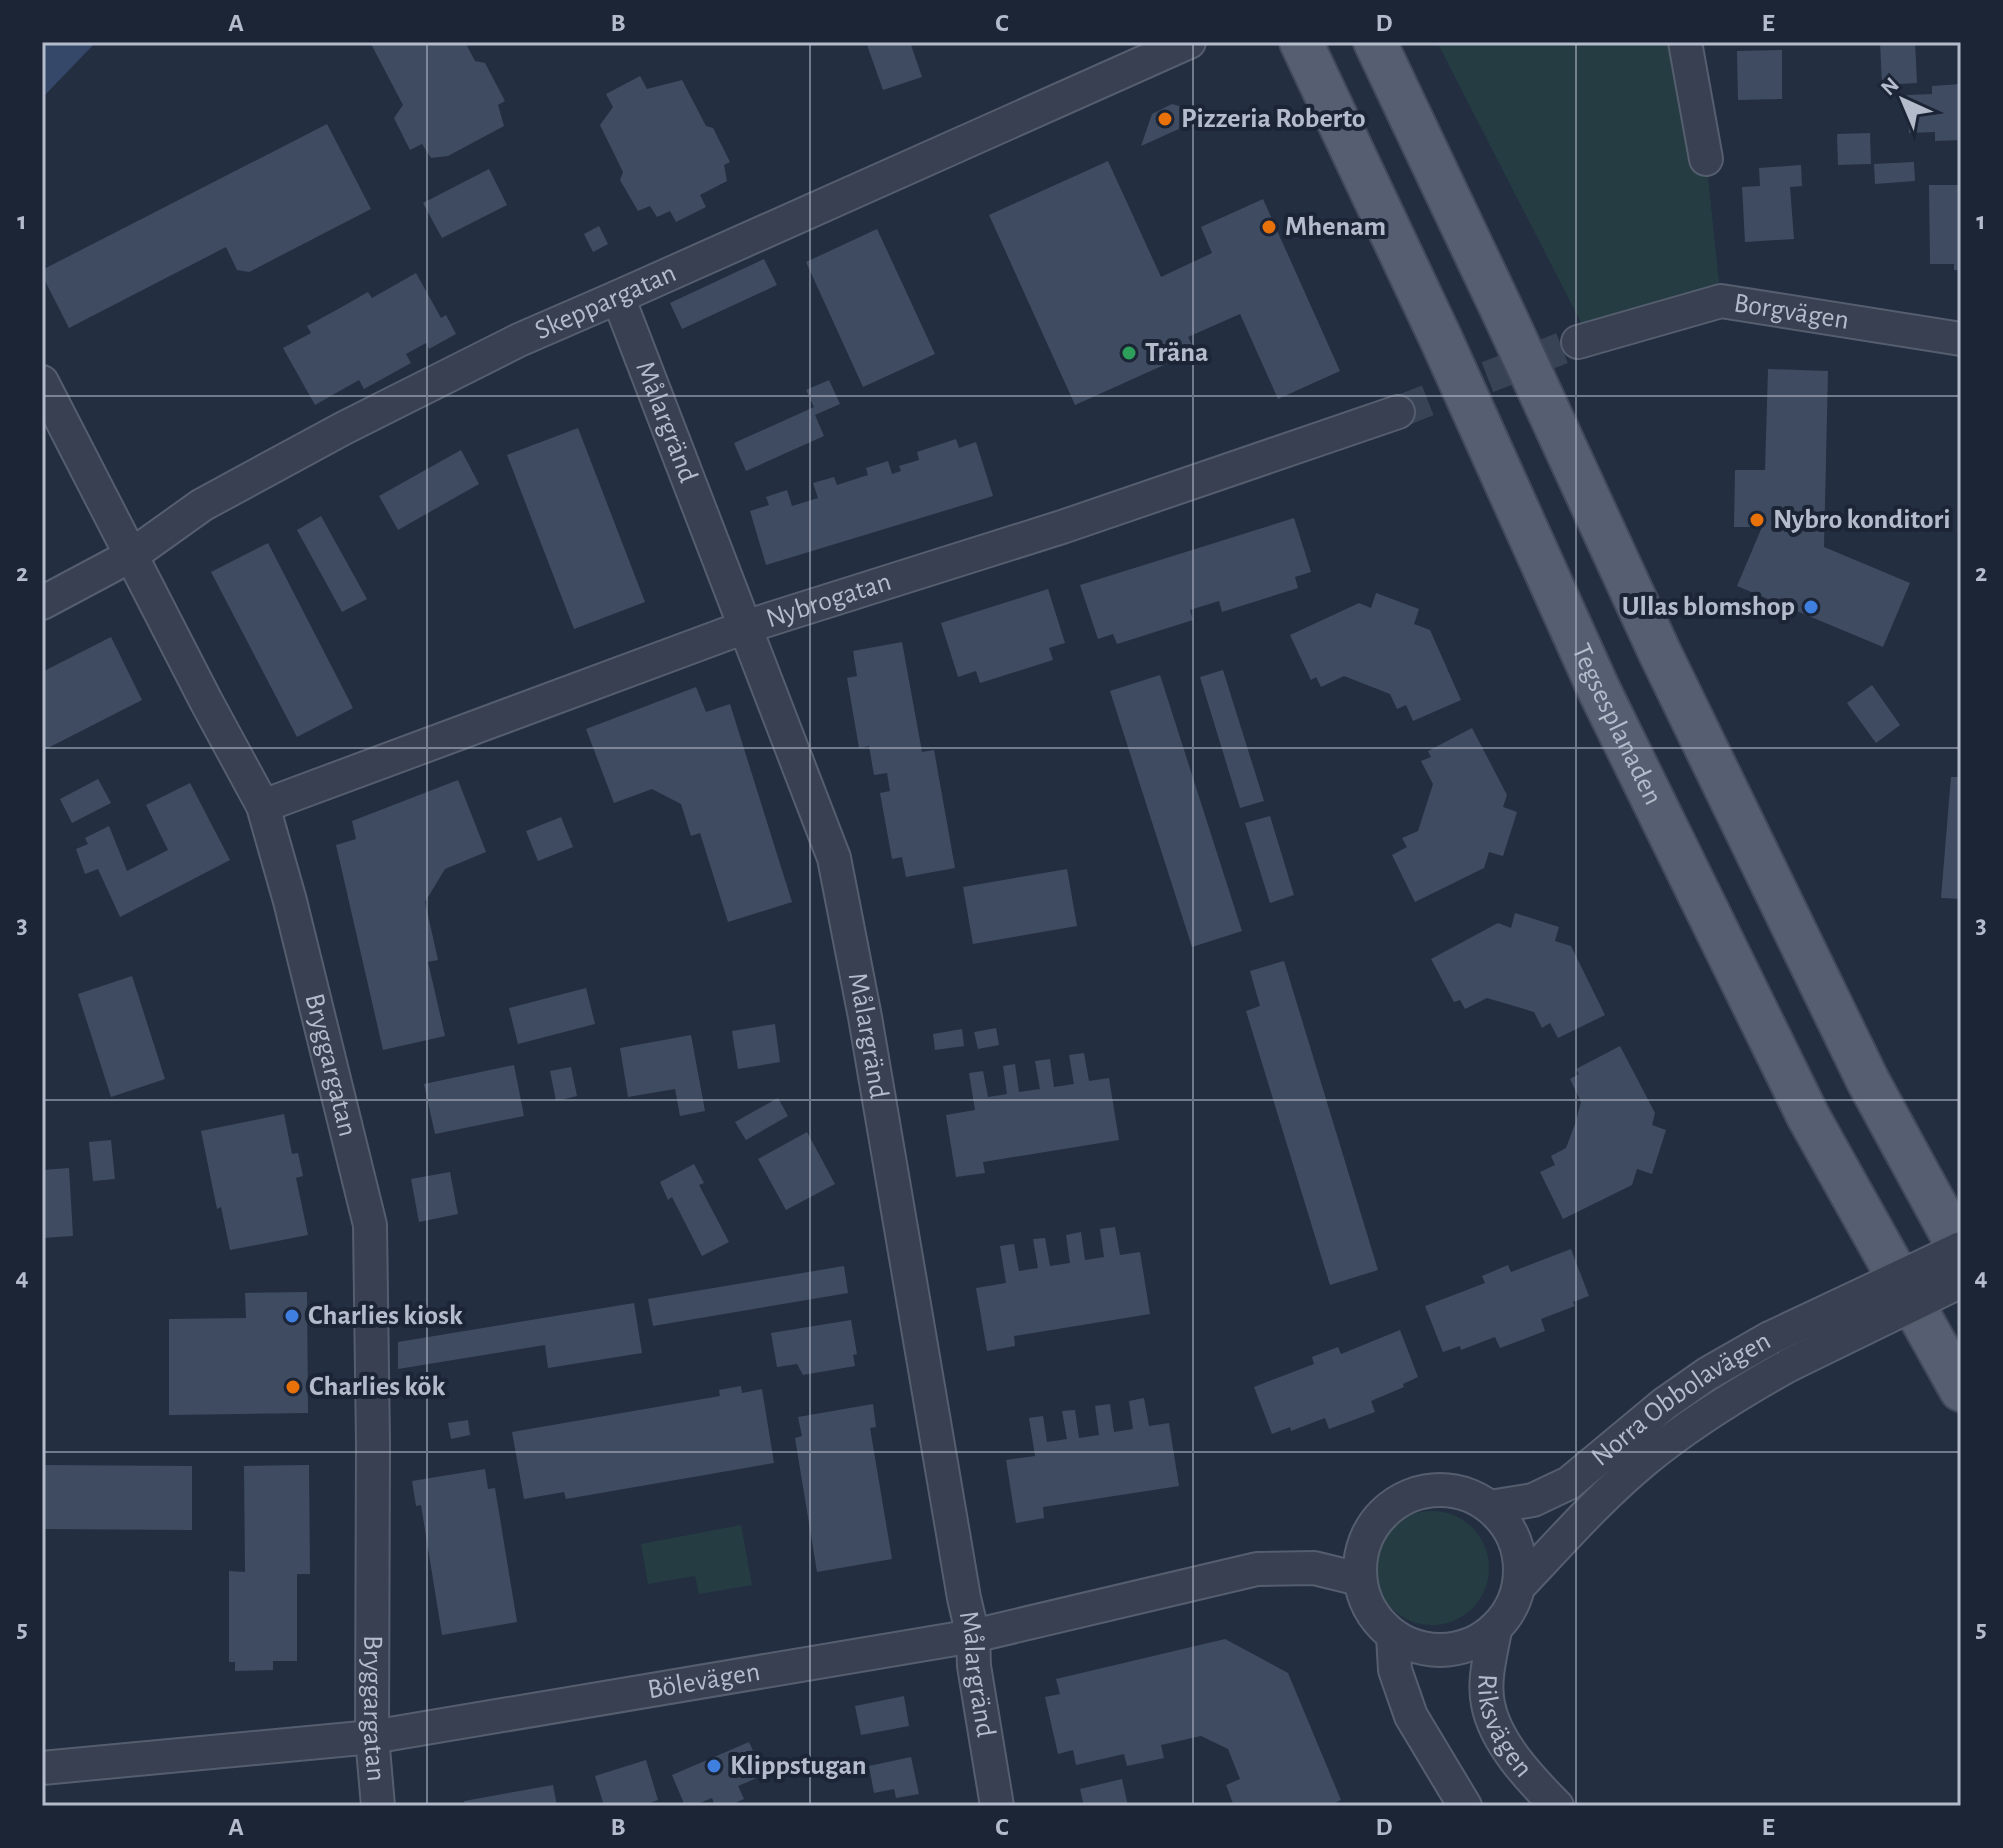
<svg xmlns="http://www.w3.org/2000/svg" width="2003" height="1848" viewBox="0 0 2003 1848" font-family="'Alegreya Sans',sans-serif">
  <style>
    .green { fill: #253d42 }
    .water { fill: #364869 }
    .building { fill: #3f4b61 }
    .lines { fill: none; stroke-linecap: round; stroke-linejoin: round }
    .minor-tunnel { stroke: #394356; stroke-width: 32; stroke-dasharray: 32 16; stroke-linecap: butt }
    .minor-casing { stroke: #555e6e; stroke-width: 36 }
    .major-casing { stroke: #41495a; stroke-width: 46 }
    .minor { stroke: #384051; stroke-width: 32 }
    .major { stroke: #555f71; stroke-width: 42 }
    .minor-bridge-casing { stroke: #555e6e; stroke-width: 36; stroke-linecap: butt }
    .minor-bridge { stroke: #384051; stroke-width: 32 }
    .grid { fill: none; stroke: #b4bccb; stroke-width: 2; stroke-opacity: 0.55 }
    .food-dot { fill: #e8710a; stroke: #1c2536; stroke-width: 3 }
    .leisure-dot { fill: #2e9e5b; stroke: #1c2536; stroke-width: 3 }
    .shop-dot { fill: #3f7fe0; stroke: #1c2536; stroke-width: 3 }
    .labels { text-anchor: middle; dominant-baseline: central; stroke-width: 8; stroke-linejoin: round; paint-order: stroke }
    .poi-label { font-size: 28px; font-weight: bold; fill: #b4bccb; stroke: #1c2536; text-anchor: start }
    .street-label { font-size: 28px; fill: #b4bccb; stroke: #1c2536 }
    .neatline { fill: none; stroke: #b4bccb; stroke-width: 3 }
    .grid-label { font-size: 26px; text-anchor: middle; font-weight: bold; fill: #b4bccb }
  </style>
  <rect width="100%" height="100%" fill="#232e41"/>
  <g class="green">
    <polygon points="1437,42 1685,42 1706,159 1721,301 1589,338"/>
    <circle cx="1432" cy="1568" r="57"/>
    <polygon points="741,1525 752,1585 699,1594 695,1576 648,1584 641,1544"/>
  </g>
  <polygon class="water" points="42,42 96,42 42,98"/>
  <g class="building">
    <polygon points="370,42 465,42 475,61 485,63 505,101 498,105 504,126 448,156 431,158 422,144 410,150 394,118 403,105"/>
    <polygon points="866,42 910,42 922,77 883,90"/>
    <polygon points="1880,42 1915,42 1917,83 1882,85"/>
    <polygon points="1782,50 1782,99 1738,100 1737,51"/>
    <polygon points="640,76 647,89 682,80 706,126 713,128 730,162 724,165 727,181 700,195 706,207 676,222 670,211 657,217 650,206 638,211 620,180 623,172 600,125 613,107 606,94"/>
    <polygon points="1961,84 1961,140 1935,141 1935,132 1909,133 1907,95 1932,94 1932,86"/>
    <polygon points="1172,104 1179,106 1184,110 1185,123 1181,128 1141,146 1152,114"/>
    <polygon points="327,124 371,209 249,272 237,270 226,247 69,328 42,275 42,270"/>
    <polygon points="1870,133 1871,164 1838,165 1837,134"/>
    <polygon points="1108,161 1161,277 1212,253 1201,227 1263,199 1340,371 1278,399 1240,314 1188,337 1195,351 1075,405 989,215"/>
    <polygon points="1914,162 1915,181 1875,184 1874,164"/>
    <polygon points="1801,165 1802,186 1790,187 1794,239 1745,242 1742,187 1760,186 1759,168"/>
    <polygon points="489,169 507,205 442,238 423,203"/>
    <polygon points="1929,185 1959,185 1961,270 1954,270 1954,264 1930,264"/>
    <polygon points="599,226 608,244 593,252 584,234"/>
    <polygon points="877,229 935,354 863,387 806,262"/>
    <polygon points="764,259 777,285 682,329 670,303"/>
    <polygon points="416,273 441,318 446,315 456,334 429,349 426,343 406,354 411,363 364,389 359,380 315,405 283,348 311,333 307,326 340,308 368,292 372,298"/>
    <polygon points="1768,369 1828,371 1824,547 1910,583 1883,647 1737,586 1762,527 1734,527 1735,470 1765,470"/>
    <polygon points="829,380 840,404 815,415 824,436 746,471 734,443 814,407 806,390"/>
    <polygon points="578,428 645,602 574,629 507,455"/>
    <polygon points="956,439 959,448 976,442 993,496 766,565 750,511 769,505 766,497 787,490 792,506 818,498 813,483 834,477 837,485 868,475 866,468 888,461 892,474 901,471 899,466 919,460 917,452"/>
    <polygon points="461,450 479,484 398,530 379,496"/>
    <polygon points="321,516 367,599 342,612 297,530"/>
    <polygon points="1294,518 1311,572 1295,577 1298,588 1222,612 1219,601 1190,610 1193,620 1117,644 1113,634 1098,639 1080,585"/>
    <polygon points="268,543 353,708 297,737 211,572"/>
    <polygon points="1048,589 1065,643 1049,648 1053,660 980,683 976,671 958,677 941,623"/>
    <polygon points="1376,593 1419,609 1414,624 1430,630 1461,700 1413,721 1406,705 1397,709 1390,694 1344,676 1321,687 1316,677 1311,680 1290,635 1359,603 1371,608"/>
    <polygon points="111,637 142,700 42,751 42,672"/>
    <polygon points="902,642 922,752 934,750 955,868 906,877 902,857 892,859 880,793 890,791 887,773 874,775 869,746 859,748 847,678 857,676 853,651"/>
    <polygon points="1223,670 1264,801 1240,808 1200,677"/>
    <polygon points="1160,675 1242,931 1192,947 1110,691"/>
    <polygon points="1872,685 1900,725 1876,743 1847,703"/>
    <polygon points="696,687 706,712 730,704 792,902 728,922 700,833 691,836 681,804 652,789 614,803 586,729"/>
    <polygon points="1472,728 1507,795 1503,807 1517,812 1503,856 1489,852 1484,868 1415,902 1392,855 1407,847 1402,838 1418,831 1426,806 1433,784 1421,761 1431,757 1428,751"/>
    <polygon points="1951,777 1961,777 1961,899 1941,898"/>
    <polygon points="98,779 111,803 72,823 60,799"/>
    <polygon points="458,780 486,852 445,869 425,902 438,960 428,962 445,1036 383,1050 336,845 356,839 352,821"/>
    <polygon points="190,783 230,860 120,917 98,869 85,874 76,849 88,844 85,838 109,826 127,871 168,850 146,805"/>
    <polygon points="1270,816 1294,895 1270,903 1245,823"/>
    <polygon points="561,817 573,847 538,861 526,831"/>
    <polygon points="1067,869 1077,926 973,944 963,887"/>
    <polygon points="1515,913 1559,927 1555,941 1571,946 1605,1015 1558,1038 1550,1023 1542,1028 1534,1012 1487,998 1465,1009 1460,1000 1454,1002 1431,959 1498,923 1511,928"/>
    <polygon points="1284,961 1378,1270 1330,1285 1246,1011 1260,1006 1250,971"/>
    <polygon points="132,976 165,1079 111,1097 78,994"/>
    <polygon points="586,988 595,1024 518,1044 509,1008"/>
    <polygon points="775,1024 780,1062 738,1069 732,1031"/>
    <polygon points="996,1028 999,1045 978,1049 974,1032"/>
    <polygon points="962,1029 964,1046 935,1050 933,1034"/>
    <polygon points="691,1035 705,1111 680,1116 675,1089 628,1097 620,1048"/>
    <polygon points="1620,1046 1655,1113 1652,1125 1666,1130 1652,1174 1637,1169 1632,1185 1563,1219 1540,1172 1555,1165 1551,1156 1566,1148 1575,1124 1581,1102 1570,1079 1579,1074 1576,1069"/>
    <polygon points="1084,1053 1089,1081 1109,1078 1119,1140 983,1162 985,1173 956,1177 946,1115 975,1110 969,1073 983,1071 988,1097 1007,1094 1003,1066 1015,1064 1019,1092 1040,1089 1035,1061 1050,1059 1054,1087 1074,1084 1069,1055"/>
    <polygon points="514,1065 524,1116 435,1134 424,1084"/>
    <polygon points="571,1067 577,1096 556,1101 550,1071"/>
    <polygon points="778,1098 788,1116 746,1140 735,1122"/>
    <polygon points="284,1114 292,1154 298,1153 303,1176 296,1178 308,1235 230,1250 221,1207 217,1209 201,1131"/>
    <polygon points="807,1132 835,1184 786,1210 758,1159"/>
    <polygon points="111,1140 115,1179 93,1181 89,1142"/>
    <polygon points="694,1164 704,1183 699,1185 729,1242 702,1256 672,1197 668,1200 660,1182"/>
    <polygon points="69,1168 73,1236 42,1238 42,1170"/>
    <polygon points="450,1172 458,1214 419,1222 411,1179"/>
    <polygon points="1115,1227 1120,1255 1140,1252 1150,1314 1014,1336 1015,1346 987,1351 976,1288 1006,1283 1000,1246 1014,1244 1019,1271 1038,1268 1033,1239 1045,1238 1050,1266 1070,1263 1066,1235 1081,1232 1085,1260 1104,1257 1100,1229"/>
    <polygon points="1571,1249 1589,1296 1573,1302 1575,1306 1541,1319 1545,1331 1500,1348 1495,1337 1461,1350 1460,1346 1443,1352 1425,1306 1485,1283 1482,1276 1508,1265 1511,1272"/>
    <polygon points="844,1266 848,1293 653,1326 648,1299"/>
    <polygon points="307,1292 308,1413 169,1415 169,1319 246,1318 245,1293"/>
    <polygon points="634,1303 642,1353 548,1368 545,1345 398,1369 398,1342"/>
    <polygon points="851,1320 857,1354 853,1355 855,1366 803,1375 797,1364 777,1367 771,1333"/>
    <polygon points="1400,1330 1418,1377 1403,1384 1404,1387 1371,1401 1375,1412 1329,1429 1325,1418 1291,1431 1290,1427 1272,1434 1254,1387 1314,1364 1312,1357 1338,1347 1341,1354"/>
    <polygon points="741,1386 742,1393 762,1389 774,1463 566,1499 564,1492 524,1499 512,1432 720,1396 719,1390"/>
    <polygon points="1144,1398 1149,1426 1169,1423 1179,1486 1043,1507 1044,1518 1016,1523 1006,1460 1035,1456 1029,1418 1043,1416 1047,1442 1067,1439 1062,1411 1075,1410 1079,1438 1099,1435 1095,1406 1110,1404 1114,1432 1133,1429 1129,1401"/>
    <polygon points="873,1404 876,1427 870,1428 892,1559 817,1572 795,1438 802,1436 798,1417"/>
    <polygon points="468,1420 470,1435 451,1439 448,1423"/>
    <polygon points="42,1465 192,1466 192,1530 42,1529"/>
    <polygon points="309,1465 310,1574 297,1574 297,1661 273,1661 273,1670 235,1671 235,1662 229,1662 229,1571 245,1572 244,1466"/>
    <polygon points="485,1469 488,1489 495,1488 517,1622 442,1635 421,1505 416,1506 412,1481"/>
    <polygon points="1225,1639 1288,1673 1341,1800 1329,1806 1234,1806 1226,1785 1240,1779 1228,1749 1201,1736 1161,1745 1164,1758 1127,1766 1124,1754 1076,1765 1073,1750 1058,1754 1045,1697 1060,1694 1056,1679"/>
    <polygon points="904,1696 909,1726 861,1735 855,1706"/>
    <polygon points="749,1742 764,1775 738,1786 744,1799 728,1806 715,1806 712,1798 692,1806 685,1806 672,1775"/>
    <polygon points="911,1757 919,1794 896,1798 894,1789 874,1793 869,1766"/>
    <polygon points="646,1760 658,1800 641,1806 604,1806 595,1776"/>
    <polygon points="1122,1779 1128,1806 1084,1806 1080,1789"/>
    <polygon points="553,1785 557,1806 465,1806 464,1801"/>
  </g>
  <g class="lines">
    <polyline class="minor-tunnel" points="1398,412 1578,342"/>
    <defs>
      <g id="minor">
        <polyline points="1685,42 1706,159"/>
        <path id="s1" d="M618 297 834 858 865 1017 964 1598 973 1636 974 1666 997 1806"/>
        <path id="s2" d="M1578 342 1721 301 1961 339"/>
        <path id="s3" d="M42 382 206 701 263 806 290 901 370 1225 373 1444 372 1737 378 1806"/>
        <path id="s4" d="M42 603 132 555 202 505 344 428 519 340 618 297 1189 42"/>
        <path id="s5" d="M263 806 745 627 1062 527 1398 412"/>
        <circle cx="1440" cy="1570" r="80"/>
        <path id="s6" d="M1490 1507 1533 1500 1569 1483 1664 1404 1707 1374 1770 1338"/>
        <path d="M1519 1586C1560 1543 1599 1498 1645 1460 1690 1423 1739 1393 1789 1365"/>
        <path id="s7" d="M1495 1630C1491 1653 1483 1680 1488 1704 1495 1742 1530 1779 1557 1806"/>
        <polyline points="1393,1636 1395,1670 1411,1716 1465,1806"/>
        <path id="s8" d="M42 1768 372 1737 973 1636 1257 1569 1314 1568 1359 1579"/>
      </g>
      <g id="major">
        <path id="s9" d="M1301 42 1441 339 1599 690 1808 1116 1961 1390"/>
        <polyline points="1375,42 1504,314 1660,653 1868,1081 1961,1252"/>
      </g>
    </defs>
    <use href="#minor" class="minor-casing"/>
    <use href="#major" class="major-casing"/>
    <use href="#minor" class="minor"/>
    <use href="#major" class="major"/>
    <defs>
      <g id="minor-bridge">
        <polyline points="1770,1338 1961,1248"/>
        <polyline points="1789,1365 1961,1281"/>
      </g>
    </defs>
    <use href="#minor-bridge" class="minor-bridge-casing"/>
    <use href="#minor-bridge" class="minor-bridge"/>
  </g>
  <path class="grid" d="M427 42V1806M810 42V1806M1193 42V1806M1576 42V1806M42 396H1961M42 748H1961M42 1100H1961M42 1452H1961"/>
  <g class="food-dot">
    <circle cx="1165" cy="119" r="8"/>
    <circle cx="1269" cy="227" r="8"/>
    <circle cx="1757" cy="520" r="8"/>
    <circle cx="293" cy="1387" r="8"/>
  </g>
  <circle class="leisure-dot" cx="1129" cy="353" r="8"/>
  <g class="shop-dot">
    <circle cx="1811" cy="607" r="8"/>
    <circle cx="292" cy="1316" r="8"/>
    <circle cx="714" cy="1766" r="8"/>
  </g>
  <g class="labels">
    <g class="poi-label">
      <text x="1181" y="119">Pizzeria Roberto</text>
      <text x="1285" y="227">Mhenam</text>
      <text x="1145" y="353">Träna</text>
      <text x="1773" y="520">Nybro konditori</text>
      <text x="1795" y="607" text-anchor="end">Ullas blomshop</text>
      <text x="308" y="1316">Charlies kiosk</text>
      <text x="309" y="1387">Charlies kök</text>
      <text x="730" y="1766">Klippstugan</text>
    </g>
    <g class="street-label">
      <text stroke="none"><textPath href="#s4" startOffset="640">Skeppargatan</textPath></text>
      <text stroke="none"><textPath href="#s2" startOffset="220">Borgvägen</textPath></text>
      <text stroke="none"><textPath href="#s1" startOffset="134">Målargränd</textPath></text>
      <text stroke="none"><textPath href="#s5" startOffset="602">Nybrogatan</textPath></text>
      <text stroke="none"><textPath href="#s9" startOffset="752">Tegsesplanaden</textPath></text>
      <text stroke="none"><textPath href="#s1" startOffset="782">Målargränd</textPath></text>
      <text stroke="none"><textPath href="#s3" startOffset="746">Bryggargatan</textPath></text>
      <text stroke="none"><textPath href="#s6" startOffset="224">Norra Obbolavägen</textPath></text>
      <text stroke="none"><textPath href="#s1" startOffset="1430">Målargränd</textPath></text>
      <text stroke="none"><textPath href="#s8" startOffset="668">Bölevägen</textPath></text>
      <text stroke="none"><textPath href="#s3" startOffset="1394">Bryggargatan</textPath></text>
      <text stroke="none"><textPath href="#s7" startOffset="100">Riksvägen</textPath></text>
    </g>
  </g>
  <rect width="2003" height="1848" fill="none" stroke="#1c2536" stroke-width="88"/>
  <g transform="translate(1903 100) rotate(316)" stroke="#1c2536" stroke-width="6" paint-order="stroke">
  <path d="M0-6L14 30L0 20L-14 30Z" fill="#b4bccb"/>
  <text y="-12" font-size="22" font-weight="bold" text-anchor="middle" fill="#b4bccb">N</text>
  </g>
  <rect x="44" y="44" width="1915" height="1760" class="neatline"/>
  <g class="grid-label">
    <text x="236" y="31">A</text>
    <text x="618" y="31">B</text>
    <text x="1002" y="31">C</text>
    <text x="1384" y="31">D</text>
    <text x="1768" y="31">E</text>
    <text x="22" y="229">1</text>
    <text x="1981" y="229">1</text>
    <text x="22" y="581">2</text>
    <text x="1981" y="581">2</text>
    <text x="22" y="933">3</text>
    <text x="1981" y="933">3</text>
    <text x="22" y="1285">4</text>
    <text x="1981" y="1285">4</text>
    <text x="22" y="1637">5</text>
    <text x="1981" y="1637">5</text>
    <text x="236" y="1835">A</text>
    <text x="618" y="1835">B</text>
    <text x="1002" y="1835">C</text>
    <text x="1384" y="1835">D</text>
    <text x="1768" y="1835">E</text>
  </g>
</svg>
